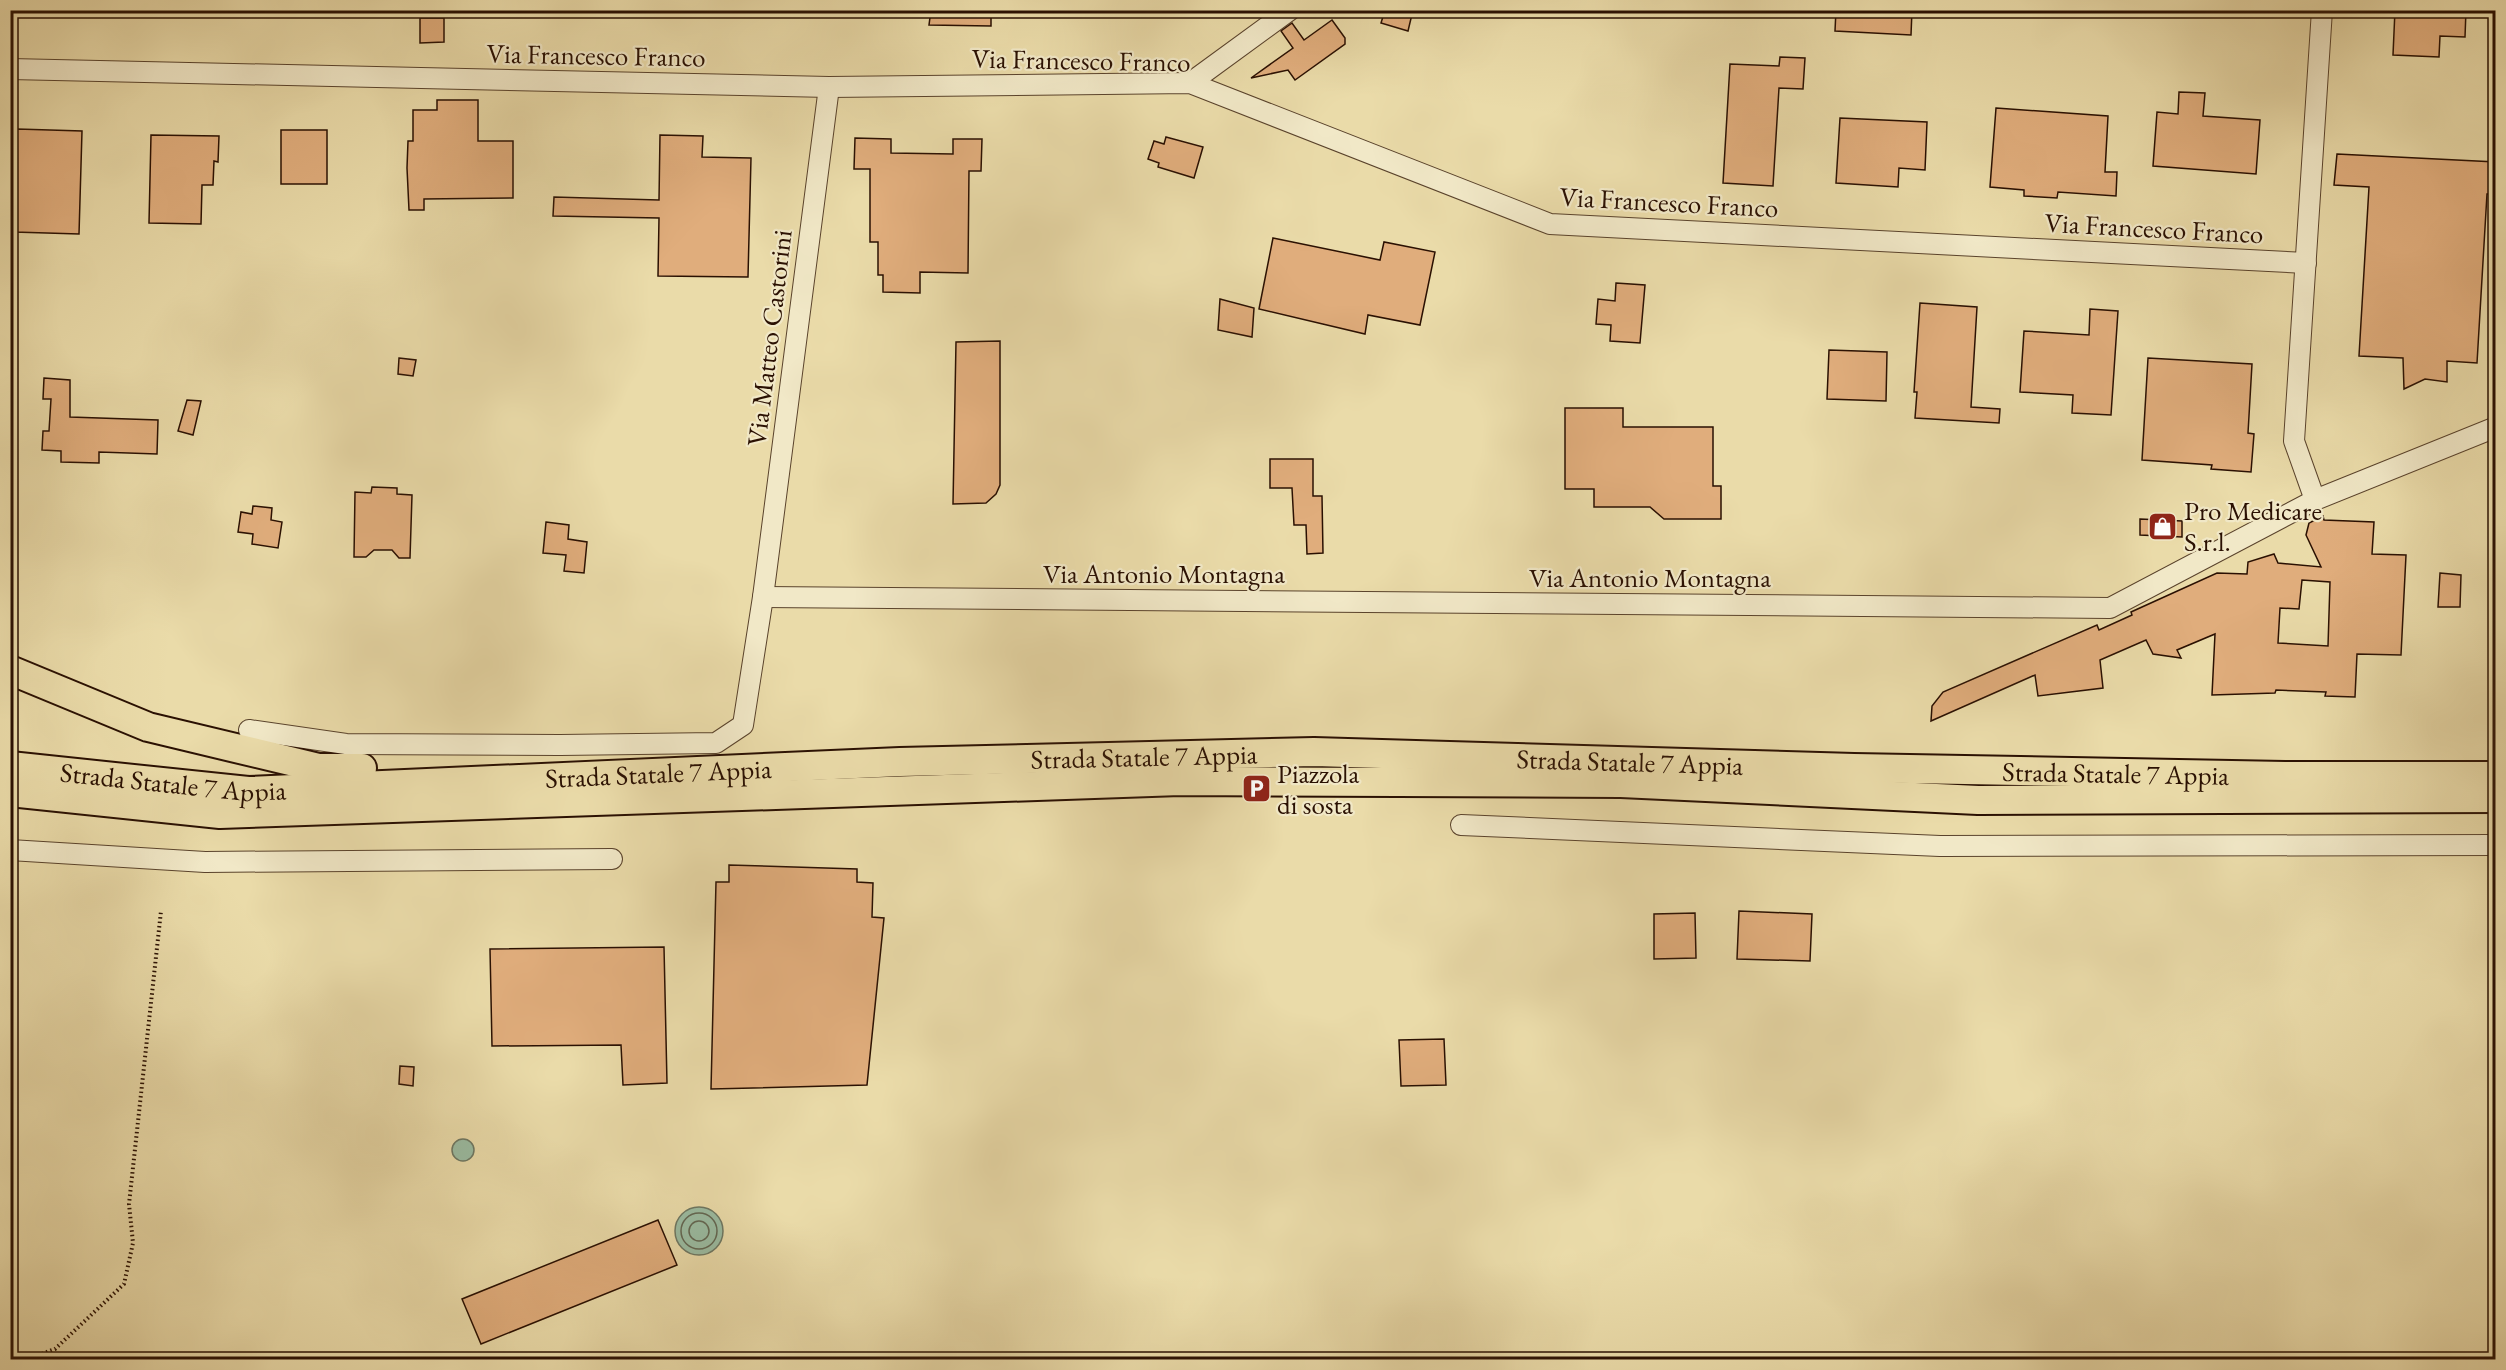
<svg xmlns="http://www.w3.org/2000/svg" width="2506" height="1370" viewBox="0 0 2506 1370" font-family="'EB Garamond',serif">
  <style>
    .water { fill: #9abca2; stroke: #6d7762; stroke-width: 1.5 }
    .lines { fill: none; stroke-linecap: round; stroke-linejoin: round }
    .shore { stroke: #626652; stroke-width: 1.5 }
    .building { fill: #e0ad7c; stroke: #2a1002; stroke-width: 1.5; fill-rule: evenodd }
    .minor-casing { stroke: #5a432c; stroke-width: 22 }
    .highway-casing { stroke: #2a1002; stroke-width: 32 }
    .path { stroke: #2a1002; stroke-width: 4; stroke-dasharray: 1.5 3; stroke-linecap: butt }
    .minor { stroke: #f1e8c7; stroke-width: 20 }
    .highway { stroke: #eadba9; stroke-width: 28 }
    .labels { text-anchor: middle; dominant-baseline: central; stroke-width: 4.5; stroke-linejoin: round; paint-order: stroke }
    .street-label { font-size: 27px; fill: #2a1002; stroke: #f1e8c7 }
    .poi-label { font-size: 27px; fill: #2a1002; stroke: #f1e8c7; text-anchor: start }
  </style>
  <rect width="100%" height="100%" fill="#eadba9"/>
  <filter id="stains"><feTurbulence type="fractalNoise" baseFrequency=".00333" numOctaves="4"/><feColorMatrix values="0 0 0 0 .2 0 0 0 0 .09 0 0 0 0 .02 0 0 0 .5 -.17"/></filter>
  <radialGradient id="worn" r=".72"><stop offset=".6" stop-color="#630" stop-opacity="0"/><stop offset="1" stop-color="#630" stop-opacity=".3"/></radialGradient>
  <g class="water">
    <circle cx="463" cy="1150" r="11"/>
    <circle cx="699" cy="1231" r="24"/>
  </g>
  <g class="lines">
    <g class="shore">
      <circle cx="699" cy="1231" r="18"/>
      <circle cx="699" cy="1231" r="10"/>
    </g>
  </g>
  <g class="building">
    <polygon points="931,10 991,10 991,26 929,25"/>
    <polygon points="1385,10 1413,10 1408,31 1381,23"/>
    <polygon points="1836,10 1912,10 1911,35 1835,31"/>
    <polygon points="2395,10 2466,10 2465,37 2440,36 2439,57 2393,55"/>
    <polygon points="420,18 444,18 444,42 420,43"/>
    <polygon points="1332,20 1345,38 1345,44 1295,80 1288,70 1251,78 1293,48 1281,31 1292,23 1304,40"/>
    <polygon points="1780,57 1805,58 1803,89 1779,88 1773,186 1723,183 1730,64 1779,66"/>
    <polygon points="2179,92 2205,93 2203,116 2260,120 2256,174 2153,166 2157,112 2178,114"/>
    <polygon points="437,100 478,100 478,141 513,141 513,198 424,199 424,210 409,210 407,168 408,141 413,141 413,110 437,110"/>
    <polygon points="1996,108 2108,116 2105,172 2117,172 2116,196 2058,192 2057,198 2024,196 2024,190 1990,187"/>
    <polygon points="1840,118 1927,122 1925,170 1899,168 1898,187 1836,183"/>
    <polygon points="17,129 82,131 79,234 14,232"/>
    <rect x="281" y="130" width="46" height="54"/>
    <polygon points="151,135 219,136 218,162 214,161 213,185 202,185 201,224 149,223"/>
    <polygon points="660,135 703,136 702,157 751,158 748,277 658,276 659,218 553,216 554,197 659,200"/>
    <polygon points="1166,137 1203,147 1194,178 1158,167 1159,163 1148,159 1154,141 1164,144"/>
    <polygon points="855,138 891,139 891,153 953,154 953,139 982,139 981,171 969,171 968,273 920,272 920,293 883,292 883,275 878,275 878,242 870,242 870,169 854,169"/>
    <polygon points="2337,154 2496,162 2496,194 2487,194 2477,363 2447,361 2447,382 2425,379 2404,389 2403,358 2359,356 2369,187 2334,185"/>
    <polygon points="1273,238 1380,260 1384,242 1435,252 1420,325 1368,315 1365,334 1259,309"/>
    <polygon points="1616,283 1645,285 1640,343 1610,341 1611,325 1596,324 1598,299 1615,301"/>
    <polygon points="1220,299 1254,308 1252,337 1218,330"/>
    <polygon points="1920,303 1977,307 1971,407 2000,409 1999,423 1915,418 1917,392 1914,392"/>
    <polygon points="2090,309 2118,311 2111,415 2072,413 2073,395 2020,392 2024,331 2089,335"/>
    <polygon points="1000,341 1000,485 996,494 986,503 953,504 956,342"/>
    <polygon points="1829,350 1887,352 1886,401 1827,399"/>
    <polygon points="399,358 416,360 413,376 398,374"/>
    <polygon points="2148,358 2252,364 2248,433 2254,434 2251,472 2211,469 2212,465 2142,460"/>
    <polygon points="44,378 70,380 70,417 158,420 157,454 99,452 99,463 61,462 61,451 42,450 43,431 49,431 51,399 43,399"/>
    <polygon points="187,400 201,401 193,435 178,431"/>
    <polygon points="1565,408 1623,408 1623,427 1713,427 1713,486 1721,486 1721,519 1664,519 1650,507 1594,507 1594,489 1565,489"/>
    <polygon points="1270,459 1313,459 1313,496 1322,496 1323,553 1307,554 1306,525 1294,525 1292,488 1270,488"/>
    <polygon points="372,487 397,488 397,494 412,495 410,558 399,558 392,550 374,550 366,557 354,557 355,492 371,493"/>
    <polygon points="253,506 272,508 271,520 282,522 278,548 252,544 253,534 238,532 241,512 252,514"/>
    <path d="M2323 516 2324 520 2374 522 2372 554 2406 555 2401 655 2357 654 2355 697 2325 696 2326 692 2276 690 2275 693 2212 695 2215 634 2177 650 2181 658 2153 654 2146 640 2100 660 2103 688 2038 696 2035 675 1931 721 1932 706 1943 692 2097 625 2099 630 2132 615 2131 612 2217 573 2247 574 2248 562 2274 554 2278 563 2321 567 2306 535 2309 523ZM2302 580 2330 582 2328 646 2278 643 2280 608 2299 609Z"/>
    <polygon points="2140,519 2182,521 2182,537 2140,535"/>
    <polygon points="546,522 569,525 568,539 587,542 584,573 564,571 566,555 543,553"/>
    <polygon points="2440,573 2461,575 2460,607 2438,607"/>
    <polygon points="729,865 857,869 857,882 873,883 872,917 884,918 867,1085 711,1089 716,882 729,882"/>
    <polygon points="1739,911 1812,914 1810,961 1737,959"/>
    <polygon points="1695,913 1696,958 1654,959 1654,914"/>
    <polygon points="664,947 667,1083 623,1085 621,1045 492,1046 490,949"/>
    <polygon points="1444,1039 1446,1085 1401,1086 1399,1040"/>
    <polygon points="400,1066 414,1067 413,1086 399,1084"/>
    <polygon points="658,1220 677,1265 481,1344 462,1299"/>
  </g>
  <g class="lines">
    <defs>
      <g id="minor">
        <polyline points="10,69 829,87 1190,83 1550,224 2306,263"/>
        <polyline points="1190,83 1290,10"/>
        <polyline points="2315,500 2294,441 2322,10"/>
        <polyline points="763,597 2110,608 2315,500 2496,427"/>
        <polyline points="249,730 346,744 560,745 716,743 743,725 763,597 829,87"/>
        <polyline points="1461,825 1940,846 2496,845"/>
        <polyline points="10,850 205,862 612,859"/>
      </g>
      <g id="highway">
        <polyline points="10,670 148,727 319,768 362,768"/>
        <path id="s1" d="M10 766 248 791 900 762 1314 752 1854 768 2285 776H2496"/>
        <polyline points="10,792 220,814 1180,781 1621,783 1978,800 2496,798"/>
      </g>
    </defs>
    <use href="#minor" class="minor-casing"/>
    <use href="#highway" class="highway-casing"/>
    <polyline class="path" points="25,1360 55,1349 124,1284 133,1243 129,1204 161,911"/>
    <use href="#minor" class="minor"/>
    <use href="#highway" class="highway"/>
  </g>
  <defs>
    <symbol id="shop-square" viewBox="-11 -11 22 22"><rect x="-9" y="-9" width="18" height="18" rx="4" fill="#8f2418" stroke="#f1e8c7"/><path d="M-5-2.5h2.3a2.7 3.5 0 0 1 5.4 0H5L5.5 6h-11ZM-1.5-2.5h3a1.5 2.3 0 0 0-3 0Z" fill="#fff"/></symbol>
    <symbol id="parking-square" viewBox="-11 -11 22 22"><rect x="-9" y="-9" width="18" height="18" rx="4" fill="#8f2418" stroke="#f1e8c7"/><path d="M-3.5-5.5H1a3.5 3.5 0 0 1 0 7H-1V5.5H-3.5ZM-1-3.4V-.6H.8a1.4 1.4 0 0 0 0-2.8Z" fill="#fff"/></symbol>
  </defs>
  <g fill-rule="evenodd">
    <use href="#shop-square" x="2146" y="510" width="33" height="33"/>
    <use href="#parking-square" x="1240" y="772" width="33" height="33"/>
  </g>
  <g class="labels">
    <g class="street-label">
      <text transform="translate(596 55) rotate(1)">Via Francesco Franco</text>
      <text transform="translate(1081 60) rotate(1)">Via Francesco Franco</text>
      <text transform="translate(1669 202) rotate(3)">Via Francesco Franco</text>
      <text transform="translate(2154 228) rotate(3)">Via Francesco Franco</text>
      <text transform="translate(769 338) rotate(-83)">Via Matteo Castorini</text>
      <text x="1164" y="573">Via Antonio Montagna</text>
      <text x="1650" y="577">Via Antonio Montagna</text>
      <text stroke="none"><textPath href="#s1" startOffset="1136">Strada Statale 7 Appia</textPath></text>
      <text stroke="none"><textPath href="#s1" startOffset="1622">Strada Statale 7 Appia</textPath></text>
      <text stroke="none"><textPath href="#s1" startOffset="650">Strada Statale 7 Appia</textPath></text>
      <text stroke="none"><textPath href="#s1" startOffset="2108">Strada Statale 7 Appia</textPath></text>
      <text stroke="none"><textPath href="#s1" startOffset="164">Strada Statale 7 Appia</textPath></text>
    </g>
    <g class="poi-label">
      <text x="2184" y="510">Pro Medicare<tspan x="2184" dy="31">S.r.l.</tspan></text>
      <text x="1277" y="773">Piazzola<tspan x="1277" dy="31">di sosta</tspan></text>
    </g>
  </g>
  <rect width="2506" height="1370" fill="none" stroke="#eadba9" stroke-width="36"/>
  <rect x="12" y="12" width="2482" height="1346" fill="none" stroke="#2a1002" stroke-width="3"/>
  <rect x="18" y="18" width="2470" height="1334" fill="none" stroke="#2a1002" stroke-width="1.5"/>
  <rect width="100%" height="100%" filter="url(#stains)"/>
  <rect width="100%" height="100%" fill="url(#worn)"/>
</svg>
